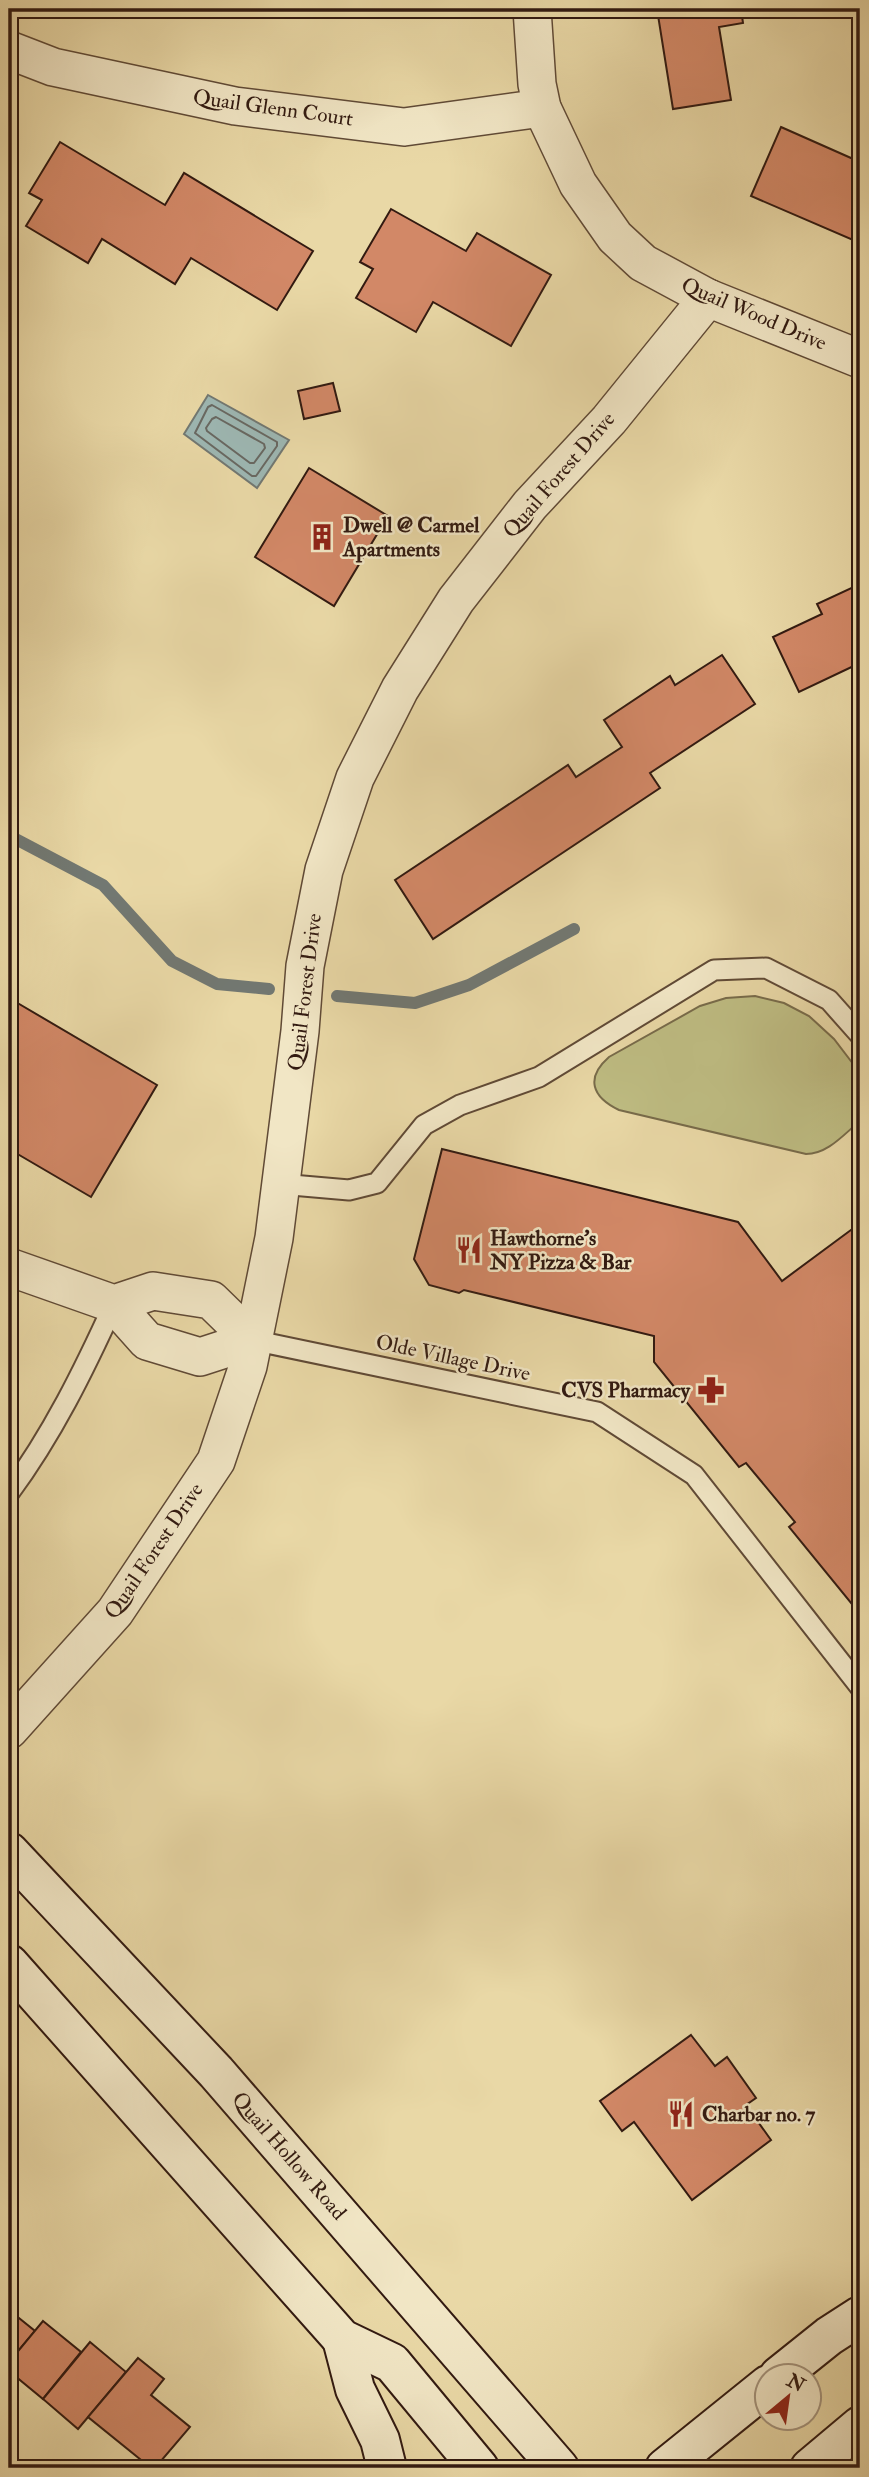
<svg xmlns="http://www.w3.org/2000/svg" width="869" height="2477" viewBox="0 0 869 2477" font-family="'IM FELL Double Pica',serif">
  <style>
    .green { fill: #bebc82; stroke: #786b4a; stroke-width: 2 }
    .water { fill: #9db7b3; stroke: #727872; stroke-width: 2 }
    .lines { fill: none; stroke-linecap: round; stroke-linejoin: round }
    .shore { stroke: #686862; stroke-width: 2 }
    .stream { stroke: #727872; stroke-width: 12 }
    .building { fill: #d28867; stroke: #321a11; stroke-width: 2 }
    .lane-casing { stroke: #604a36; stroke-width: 23 }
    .street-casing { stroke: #604a36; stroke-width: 40 }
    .secondary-casing { stroke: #321a11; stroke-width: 42 }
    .lane { stroke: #f1e6c5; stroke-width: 19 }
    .street { stroke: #f1e6c5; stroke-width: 37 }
    .secondary { stroke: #f1e6c5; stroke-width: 38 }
    .labels { text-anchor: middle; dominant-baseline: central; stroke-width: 5; stroke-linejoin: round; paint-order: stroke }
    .street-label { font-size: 21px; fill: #321a11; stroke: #f1e6c5 }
    .poi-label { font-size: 21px; font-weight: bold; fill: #321a11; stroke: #f1e6c5; text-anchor: start }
  </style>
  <rect width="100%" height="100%" fill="#e9d8a6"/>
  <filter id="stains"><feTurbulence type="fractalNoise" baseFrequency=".00286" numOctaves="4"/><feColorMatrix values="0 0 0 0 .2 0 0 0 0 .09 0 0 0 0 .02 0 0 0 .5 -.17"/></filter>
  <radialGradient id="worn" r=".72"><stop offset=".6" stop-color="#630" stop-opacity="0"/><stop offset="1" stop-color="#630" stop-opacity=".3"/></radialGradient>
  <path class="green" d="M755 996 784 1003 809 1016 834 1039 860 1073V1121C844 1134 828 1154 806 1154L619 1110C592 1097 585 1078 609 1057L700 1006 726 998Z"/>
  <polygon class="water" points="208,395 289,440 257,488 184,434"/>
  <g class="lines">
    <g class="shore">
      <polygon points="212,405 277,442 277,446 256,476 252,476 195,433 208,407"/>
      <polygon points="216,417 264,444 265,448 254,463 250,463 207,431 206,428 212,419"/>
    </g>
    <g class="stream">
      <polyline points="9,832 10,836 103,885 172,961 217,984 269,989"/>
      <polyline points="337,996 415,1003 469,985 574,929"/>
    </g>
  </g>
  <g class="building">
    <polygon points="657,9 741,9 743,23 719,27 731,100 673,109"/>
    <polygon points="781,127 860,162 860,243 751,196"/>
    <polygon points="60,142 165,205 184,173 313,251 277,310 191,258 175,284 102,239 88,263 26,226 42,200 29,193"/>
    <polygon points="391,209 466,251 477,233 551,275 511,346 433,302 416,332 356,298 373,269 360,262"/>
    <polygon points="333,383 340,411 304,419 298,391"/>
    <polygon points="309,468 388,516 334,606 255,557"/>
    <polygon points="860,584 860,663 799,692 773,637 822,614 817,604"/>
    <polygon points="722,655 755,704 650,773 660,788 433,939 395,880 568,765 576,777 622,747 604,720 670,676 675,685"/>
    <polygon points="9,998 157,1085 91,1197 9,1149"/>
    <polygon points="442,1149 738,1222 782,1281 855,1227 860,1198 860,1614 789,1527 795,1522 746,1463 739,1467 654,1362 654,1336 464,1290 459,1293 429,1285 414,1259"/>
    <polygon points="691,2035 715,2066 727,2057 756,2098 746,2105 771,2140 692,2200 634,2122 622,2131 600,2101"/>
    <polygon points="9,2310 35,2331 9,2362"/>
    <polygon points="43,2321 81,2352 43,2399 9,2371 9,2362"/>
    <polygon points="90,2342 126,2372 78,2429 43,2399"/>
    <polygon points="138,2358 164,2379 151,2395 190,2427 155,2468 151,2468 88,2417"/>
  </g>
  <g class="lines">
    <defs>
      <g id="lane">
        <polyline points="280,1184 349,1190 377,1183 424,1125 460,1105 539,1077 714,970 766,968 829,1000 860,1035"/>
        <polyline points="252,1340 597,1412 694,1475 860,1687"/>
        <path d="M9 1493C52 1435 84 1370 114 1304"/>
      </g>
      <g id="street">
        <polyline points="532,9 537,84 542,108 578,184 615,237 643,263 708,298 860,359"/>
        <polyline points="9,50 53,67 235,106 404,127 542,108"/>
        <polyline points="9,1267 114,1304 147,1341 200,1357 252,1340 211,1300 153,1291 114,1304"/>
        <polyline points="9,1730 115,1612 216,1461 248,1366 274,1238 300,1031 305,966 324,870 355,778 400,689 456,600 530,505 609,420 708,298"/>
      </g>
      <g id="secondary">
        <polyline points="9,1852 216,2072 559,2468"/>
        <polyline points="9,1964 342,2339 392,2363 479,2468"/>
        <polyline points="342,2339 355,2389 380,2440 387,2468"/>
        <polyline points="779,2376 829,2336 860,2316"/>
        <polyline points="665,2468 768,2385"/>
        <polyline points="810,2468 860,2426"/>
      </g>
    </defs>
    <use href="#lane" class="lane-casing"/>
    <use href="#street" class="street-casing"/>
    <use href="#secondary" class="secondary-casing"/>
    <use href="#lane" class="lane"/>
    <use href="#street" class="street"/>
    <use href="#secondary" class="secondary"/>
  </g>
  <defs>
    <symbol id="building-bare" viewBox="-9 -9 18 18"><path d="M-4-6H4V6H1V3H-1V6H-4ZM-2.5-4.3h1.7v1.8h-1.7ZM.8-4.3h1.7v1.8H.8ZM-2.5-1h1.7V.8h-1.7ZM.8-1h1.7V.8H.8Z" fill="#8f2418" stroke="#f1e6c5" stroke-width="2.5" paint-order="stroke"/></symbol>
    <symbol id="restaurant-bare" viewBox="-9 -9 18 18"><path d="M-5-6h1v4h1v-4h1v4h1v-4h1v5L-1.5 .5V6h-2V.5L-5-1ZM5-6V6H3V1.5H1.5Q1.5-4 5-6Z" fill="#8f2418" stroke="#f1e6c5" stroke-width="2.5" paint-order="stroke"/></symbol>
    <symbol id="pharmacy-bare" viewBox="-9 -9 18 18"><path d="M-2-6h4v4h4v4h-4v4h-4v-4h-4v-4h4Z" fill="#8f2418" stroke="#f1e6c5" stroke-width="2.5" paint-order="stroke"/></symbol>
  </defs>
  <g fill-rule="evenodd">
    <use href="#building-bare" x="303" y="518" width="38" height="38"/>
    <use href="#restaurant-bare" x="450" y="1231" width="38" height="38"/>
    <use href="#pharmacy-bare" x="692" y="1371" width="38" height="38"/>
    <use href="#restaurant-bare" x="662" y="2095" width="38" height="38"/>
  </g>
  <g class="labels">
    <g class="street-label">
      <text transform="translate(273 108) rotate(8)">Quail Glenn Court</text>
      <text transform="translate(754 314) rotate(23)">Quail Wood Drive</text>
      <text transform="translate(559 475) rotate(-49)">Quail Forest Drive</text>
      <text transform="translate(305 992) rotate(-83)">Quail Forest Drive</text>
      <text transform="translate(453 1358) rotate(12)">Olde Village Drive</text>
      <text transform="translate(154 1551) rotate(-56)">Quail Forest Drive</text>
      <text transform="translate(289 2156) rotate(49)">Quail Hollow Road</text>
    </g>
    <g class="poi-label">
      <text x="343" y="525">Dwell @ Carmel<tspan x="343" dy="24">Apartments</tspan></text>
      <text x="490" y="1238">Hawthorne's<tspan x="490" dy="24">NY Pizza &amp; Bar</tspan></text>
      <text x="690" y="1390" text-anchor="end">CVS Pharmacy</text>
      <text x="702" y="2114">Charbar no. 7</text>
    </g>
  </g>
  <rect width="869" height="2477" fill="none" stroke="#e9d8a6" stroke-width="35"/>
  <rect x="10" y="10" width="848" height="2456" fill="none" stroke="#321a11" stroke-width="3.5"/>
  <rect x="18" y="18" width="834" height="2442" fill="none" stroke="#321a11" stroke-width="2"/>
  <g transform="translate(788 2397) rotate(29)"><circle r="33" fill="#f1e6c5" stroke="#a5947d" stroke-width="2"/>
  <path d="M0-5L12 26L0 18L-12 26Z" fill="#8f2418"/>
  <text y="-10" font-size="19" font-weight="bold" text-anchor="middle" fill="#321a11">N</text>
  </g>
  <rect width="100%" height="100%" filter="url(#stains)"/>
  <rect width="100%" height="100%" fill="url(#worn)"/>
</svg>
